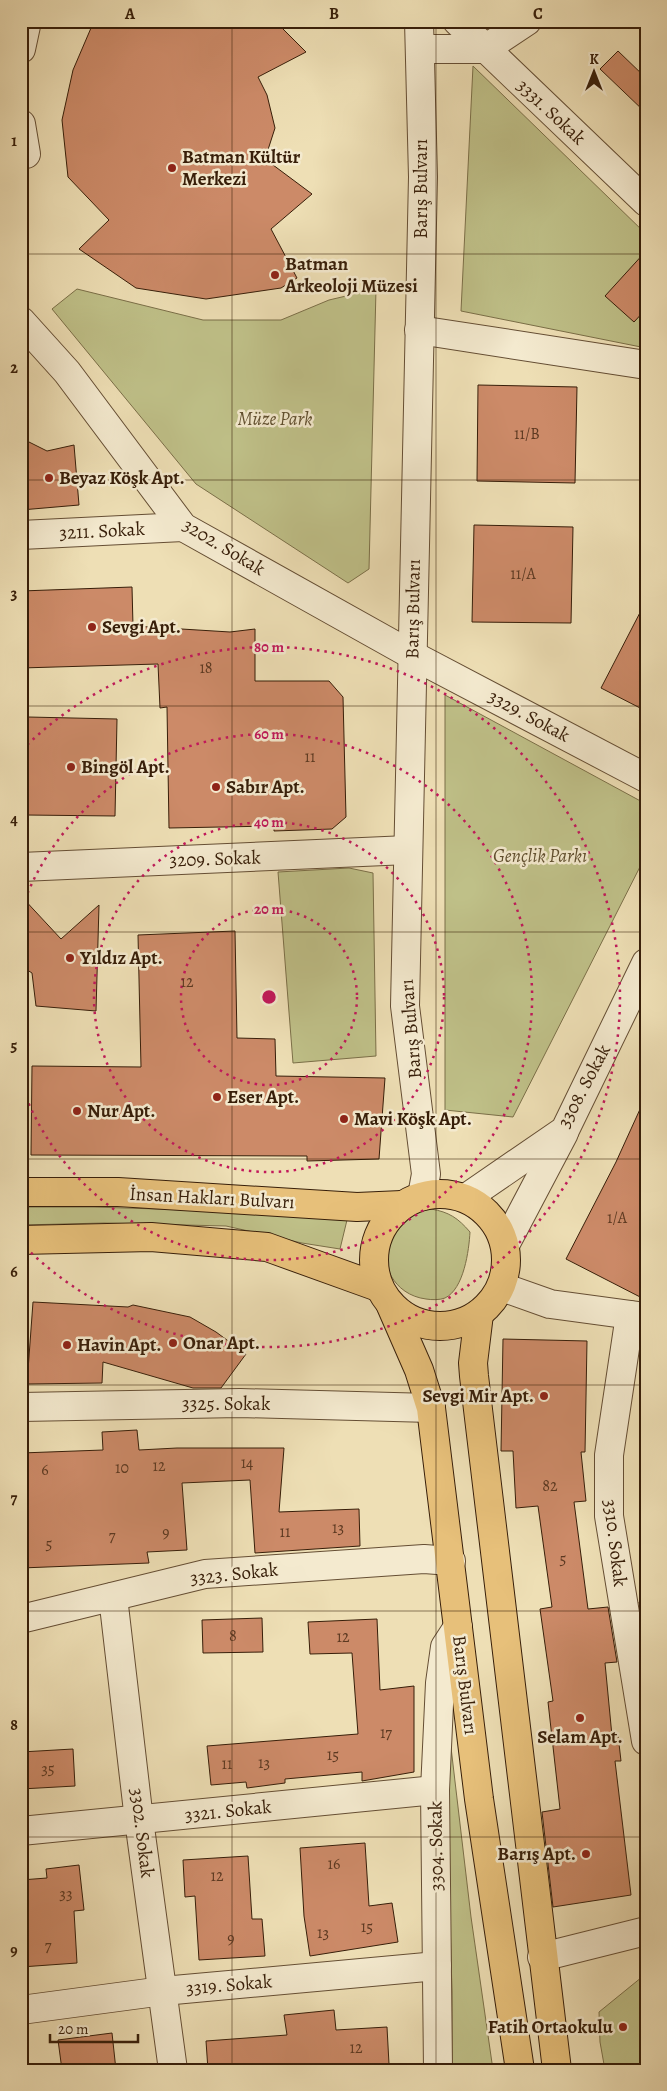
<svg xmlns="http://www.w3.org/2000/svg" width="667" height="2091" viewBox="0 0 667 2091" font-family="Alegreya,serif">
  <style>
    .green { fill: #bfc088; stroke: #7b6f48 }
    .building { fill: #cc8a68; stroke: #371e09 }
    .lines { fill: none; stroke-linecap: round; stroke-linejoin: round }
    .minor-casing { stroke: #654e34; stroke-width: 30 }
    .major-casing { stroke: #371e09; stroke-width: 30 }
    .minor { stroke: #f4eacf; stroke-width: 28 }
    .major { stroke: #e7c07a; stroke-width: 28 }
    .grid { fill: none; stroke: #371e09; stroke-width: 1; stroke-opacity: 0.55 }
    .ring { fill: none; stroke: #c2185b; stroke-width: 2.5; stroke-dasharray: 2.5 5 }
    .poi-dot { fill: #8f2418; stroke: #f4eacf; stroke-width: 2 }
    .labels { text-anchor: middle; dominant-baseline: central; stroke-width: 5; stroke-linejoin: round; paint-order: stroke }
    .number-label { font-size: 16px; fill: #5c3921 }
    .street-label { font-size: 19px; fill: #371e09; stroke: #f4eacf }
    .poi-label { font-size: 19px; font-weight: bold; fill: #371e09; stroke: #f4eacf; text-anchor: start }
    .park-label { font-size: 19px; font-style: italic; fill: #604f2f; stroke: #f4eacf }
    .centre { fill: #c2185b; stroke: #f4eacf; stroke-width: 2.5 }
    .ring-label { font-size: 15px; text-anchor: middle; font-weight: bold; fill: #c2185b; stroke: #f4eacf; stroke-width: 5; stroke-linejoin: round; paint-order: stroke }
    .neatline { fill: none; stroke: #371e09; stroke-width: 2 }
    .grid-label { font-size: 16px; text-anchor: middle; font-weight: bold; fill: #371e09 }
  </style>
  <rect width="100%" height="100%" fill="#eedfb5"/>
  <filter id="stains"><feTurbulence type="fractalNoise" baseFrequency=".004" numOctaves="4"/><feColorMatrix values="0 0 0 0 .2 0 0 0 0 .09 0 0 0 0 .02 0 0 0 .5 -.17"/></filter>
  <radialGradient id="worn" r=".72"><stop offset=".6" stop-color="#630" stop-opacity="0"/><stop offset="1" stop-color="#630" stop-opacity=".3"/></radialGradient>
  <g class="green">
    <polygon points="473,66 646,234 646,348 461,311"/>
    <polygon points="77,289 203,320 281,320 329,300 376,289 369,569 348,583 196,484 52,309"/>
    <polygon points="445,695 646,804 646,855 513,1117 445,1110"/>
    <polygon points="349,868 373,873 376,1056 293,1063 278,872"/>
    <polygon points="21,1207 93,1207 318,1214 347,1220 340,1249 302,1243 226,1226 104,1223 21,1225"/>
    <path d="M431 1209C449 1212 458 1218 470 1232 469 1250 464 1289 445 1298 440 1300 432 1300 426 1299 394 1295 377 1263 390 1234 398 1217 413 1212 431 1209Z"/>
    <polygon points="445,1739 450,1739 471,1917 493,2070 452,2070 452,1992"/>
    <polygon points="646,1976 646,2070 605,2070 600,2042 599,2012 642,1977"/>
  </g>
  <g class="building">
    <polygon points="94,21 275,21 306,52 258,77 267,95 275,128 265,159 312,194 271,229 297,278 281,288 206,299 136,288 79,249 109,220 68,177 62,120 73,70"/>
    <polygon points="618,51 646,78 646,113 600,69"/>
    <polygon points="646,251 646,309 634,322 605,296"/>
    <polygon points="478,385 577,387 575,483 477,481"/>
    <polygon points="21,438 47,451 74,445 79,505 21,510"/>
    <polygon points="474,525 573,527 571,623 472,622"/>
    <polygon points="132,587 133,626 230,632 255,629 255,681 329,681 343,697 346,817 332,829 274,831 274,826 169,828 167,707 160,708 158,664 21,668 21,591"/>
    <polygon points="646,601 646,711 601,688"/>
    <polygon points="28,717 117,719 115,816 26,815"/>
    <polygon points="21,896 61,939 99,905 96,1011 36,1006 32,973 21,966"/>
    <polygon points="235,931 237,1038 275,1039 276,1076 385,1078 379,1159 307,1161 307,1156 31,1155 32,1066 141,1067 138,935"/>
    <polygon points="646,1096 646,1300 566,1259 616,1162"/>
    <polygon points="33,1302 128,1307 133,1305 190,1317 216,1332 246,1354 221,1388 193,1388 103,1362 102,1383 27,1384"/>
    <polygon points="503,1339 587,1341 585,1452 581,1452 586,1501 574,1502 588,1609 608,1607 617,1662 605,1663 612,1736 618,1735 621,1761 615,1761 631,1895 553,1907 542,1812 560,1809 548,1702 553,1701 540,1609 552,1607 538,1506 516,1508 513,1451 501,1451"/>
    <polygon points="137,1430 139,1450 177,1448 284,1448 279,1512 359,1509 360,1546 255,1553 250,1480 182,1483 187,1550 147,1552 149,1563 21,1568 21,1453 103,1450 102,1432"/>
    <polygon points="639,1602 646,1602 646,1643"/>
    <polygon points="262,1618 263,1652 203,1653 202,1620"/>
    <polygon points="377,1619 380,1690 414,1686 414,1772 362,1781 362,1772 285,1779 285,1783 247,1788 246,1782 211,1785 207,1746 358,1734 352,1653 310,1654 308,1622"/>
    <polygon points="73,1749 75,1786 21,1789 21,1752"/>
    <polygon points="365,1843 369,1906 392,1903 398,1942 310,1956 304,1916 300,1848"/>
    <polygon points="248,1856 252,1919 262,1919 265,1956 199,1960 195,1896 185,1897 183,1860"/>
    <polygon points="79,1865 84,1910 74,1911 77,1963 21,1967 21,1929 23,1929 21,1880 47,1878 46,1869"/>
    <polygon points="334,2010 336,2030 387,2027 389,2064 332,2070 208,2070 206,2041 287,2035 284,2015"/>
    <polygon points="112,2033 116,2070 62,2070 58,2040"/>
  </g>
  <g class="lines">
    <defs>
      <g id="minor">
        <polyline points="419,21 423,177 405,1006 426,1174 422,1196"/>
        <polyline points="457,21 646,202"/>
        <polyline points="21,49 27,21"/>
        <polyline points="421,49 485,49 527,21"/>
        <polyline points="21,124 26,154"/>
        <polyline points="21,321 67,372 183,527 412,655 646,778"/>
        <polyline points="419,330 646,365"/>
        <polyline points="21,535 183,527"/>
        <polyline points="21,867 408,850"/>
        <polyline points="466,1198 565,1130 646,963"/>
        <polyline points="505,1245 564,1133"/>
        <polyline points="502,1287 550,1304 646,1317"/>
        <polyline points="630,1315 609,1455 609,1516 646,1741"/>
        <polyline points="21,1407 240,1403 431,1408"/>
        <polyline points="113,1597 139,1820 173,2070"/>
        <polyline points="21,1619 205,1574 424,1559 451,1561"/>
        <polyline points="21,1831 435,1790"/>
        <polyline points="542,1957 646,1931"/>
        <polyline points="21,2010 163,1991 437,1966"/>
        <polyline points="438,2070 435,1790 440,1683 445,1647 458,1627"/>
      </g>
      <g id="major">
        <polyline points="21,1192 118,1192 357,1207 402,1205"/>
        <circle cx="440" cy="1260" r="66"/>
        <polyline points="21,1240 151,1237 267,1247 378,1287"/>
        <polyline points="391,1306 419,1370 431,1408 479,1799 520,2070"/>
        <polyline points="479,1314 473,1363 474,1376 557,2070"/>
      </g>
    </defs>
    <use href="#minor" class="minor-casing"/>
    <use href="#major" class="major-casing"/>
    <use href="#minor" class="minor"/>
    <use href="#major" class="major"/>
  </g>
  <path class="grid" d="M232 21V2070M436 21V2070M21 254H646M21 480H646M21 706H646M21 932H646M21 1159H646M21 1385H646M21 1611H646M21 1837H646"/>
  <g class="ring">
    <circle cx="269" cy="997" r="88"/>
    <circle cx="269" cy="997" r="175"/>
    <path d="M22 907A263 263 0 1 1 22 1087"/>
    <path d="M22 750A350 350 0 1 1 22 1244"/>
  </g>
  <g class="poi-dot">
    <circle cx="172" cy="168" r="5"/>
    <circle cx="275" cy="275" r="5"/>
    <circle cx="49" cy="478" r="5"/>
    <circle cx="92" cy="627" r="5"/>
    <circle cx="71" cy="767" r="5"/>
    <circle cx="216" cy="787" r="5"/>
    <circle cx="70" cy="958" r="5"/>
    <circle cx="217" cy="1097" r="5"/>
    <circle cx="77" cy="1111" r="5"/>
    <circle cx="344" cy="1119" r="5"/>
    <circle cx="173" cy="1343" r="5"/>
    <circle cx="67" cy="1345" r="5"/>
    <circle cx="544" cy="1396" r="5"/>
    <circle cx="580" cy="1718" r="5"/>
    <circle cx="586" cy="1854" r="5"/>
    <circle cx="623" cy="2027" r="5"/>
  </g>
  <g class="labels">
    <g class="number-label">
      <text x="527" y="434">11/B</text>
      <text x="523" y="574">11/A</text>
      <text x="206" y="668">18</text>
      <text x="310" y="757">11</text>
      <text x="187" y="982">12</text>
      <text x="617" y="1218">1/A</text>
      <text x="247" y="1463">14</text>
      <text x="159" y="1466">12</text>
      <text x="122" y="1468">10</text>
      <text x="45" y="1470">6</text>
      <text x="550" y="1486">82</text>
      <text x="338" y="1528">13</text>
      <text x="285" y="1532">11</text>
      <text x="166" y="1533">9</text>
      <text x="112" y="1536">7</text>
      <text x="49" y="1544">5</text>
      <text x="563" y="1559">5</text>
      <text x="233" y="1636">8</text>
      <text x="343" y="1637">12</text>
      <text x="386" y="1733">17</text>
      <text x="333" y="1755">15</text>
      <text x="264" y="1763">13</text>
      <text x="227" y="1764">11</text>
      <text x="48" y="1769">35</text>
      <text x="334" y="1864">16</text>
      <text x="217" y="1876">12</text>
      <text x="66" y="1894">33</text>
      <text x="367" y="1927">15</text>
      <text x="323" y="1933">13</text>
      <text x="231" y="1939">9</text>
      <text x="48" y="1946">7</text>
      <text x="356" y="2048">12</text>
    </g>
    <g class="street-label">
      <text transform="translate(551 112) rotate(43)">3331. Sokak</text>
      <text transform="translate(421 189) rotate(-90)">Barış Bulvarı</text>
      <text transform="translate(102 531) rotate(-3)">3211. Sokak</text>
      <text transform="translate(224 547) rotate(31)">3202. Sokak</text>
      <text transform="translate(413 609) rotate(-89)">Barış Bulvarı</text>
      <text transform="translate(529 716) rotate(28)">3329. Sokak</text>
      <text transform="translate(215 859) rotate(-2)">3209. Sokak</text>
      <text transform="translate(411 1029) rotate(-95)">Barış Bulvarı</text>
      <text transform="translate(584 1086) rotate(-62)">3308. Sokak</text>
      <text transform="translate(212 1198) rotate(3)">İnsan Hakları Bulvarı</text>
      <text x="226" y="1404">3325. Sokak</text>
      <text transform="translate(615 1543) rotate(83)">3310. Sokak</text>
      <text transform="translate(234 1574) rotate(-6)">3323. Sokak</text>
      <text transform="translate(465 1685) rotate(83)">Barış Bulvarı</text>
      <text transform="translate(228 1811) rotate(-6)">3321. Sokak</text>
      <text transform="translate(142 1833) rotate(83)">3302. Sokak</text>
      <text transform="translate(436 1846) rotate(-91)">3304. Sokak</text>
      <text transform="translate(229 1985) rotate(-5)">3319. Sokak</text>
    </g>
    <g class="poi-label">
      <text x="182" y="157">Batman Kültür<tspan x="182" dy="22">Merkezi</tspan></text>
      <text x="285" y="264">Batman<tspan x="285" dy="22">Arkeoloji Müzesi</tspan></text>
      <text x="59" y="478">Beyaz Köşk Apt.</text>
      <text x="102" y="627">Sevgi Apt.</text>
      <text x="81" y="767">Bingöl Apt.</text>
      <text x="226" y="787">Sabır Apt.</text>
      <text x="80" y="958">Yıldız Apt.</text>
      <text x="227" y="1097">Eser Apt.</text>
      <text x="87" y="1111">Nur Apt.</text>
      <text x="354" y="1119">Mavi Köşk Apt.</text>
      <text x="183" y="1343">Onar Apt.</text>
      <text x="77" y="1345">Havin Apt.</text>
      <text x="534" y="1396" text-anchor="end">Sevgi Mir Apt.</text>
      <text x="580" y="1737" text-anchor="middle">Selam Apt.</text>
      <text x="576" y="1854" text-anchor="end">Barış Apt.</text>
      <text x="613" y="2027" text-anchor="end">Fatih Ortaokulu</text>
    </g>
    <g class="park-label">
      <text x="275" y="419">Müze Park</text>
      <text x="540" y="856">Gençlik Parkı</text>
    </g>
  </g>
  <circle cx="269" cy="997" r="8" class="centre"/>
  <g class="ring-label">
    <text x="269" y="652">80 m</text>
    <text x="269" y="739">60 m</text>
    <text x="269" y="827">40 m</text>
    <text x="269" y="914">20 m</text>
  </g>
  <rect width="667" height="2091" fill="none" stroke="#eedfb5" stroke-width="55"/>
  <g transform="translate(594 72)" stroke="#f4eacf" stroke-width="4" paint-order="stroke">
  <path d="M0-4L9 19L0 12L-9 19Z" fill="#371e09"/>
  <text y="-8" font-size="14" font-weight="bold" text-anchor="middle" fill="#371e09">K</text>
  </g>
  <path d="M50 2034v8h88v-8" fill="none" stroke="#371e09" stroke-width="2.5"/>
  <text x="58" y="2034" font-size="15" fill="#371e09" stroke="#f4eacf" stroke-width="4" paint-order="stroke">20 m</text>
  <rect x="28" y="28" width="612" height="2036" class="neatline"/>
  <g class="grid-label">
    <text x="130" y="19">A</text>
    <text x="334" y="19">B</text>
    <text x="538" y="19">C</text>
    <text x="14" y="146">1</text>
    <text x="14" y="373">2</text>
    <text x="14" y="599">3</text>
    <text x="14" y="825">4</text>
    <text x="14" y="1051">5</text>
    <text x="14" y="1277">6</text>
    <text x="14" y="1504">7</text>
    <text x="14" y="1730">8</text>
    <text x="14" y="1956">9</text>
  </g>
  <rect width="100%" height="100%" filter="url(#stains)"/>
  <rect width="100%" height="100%" fill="url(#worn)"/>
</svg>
